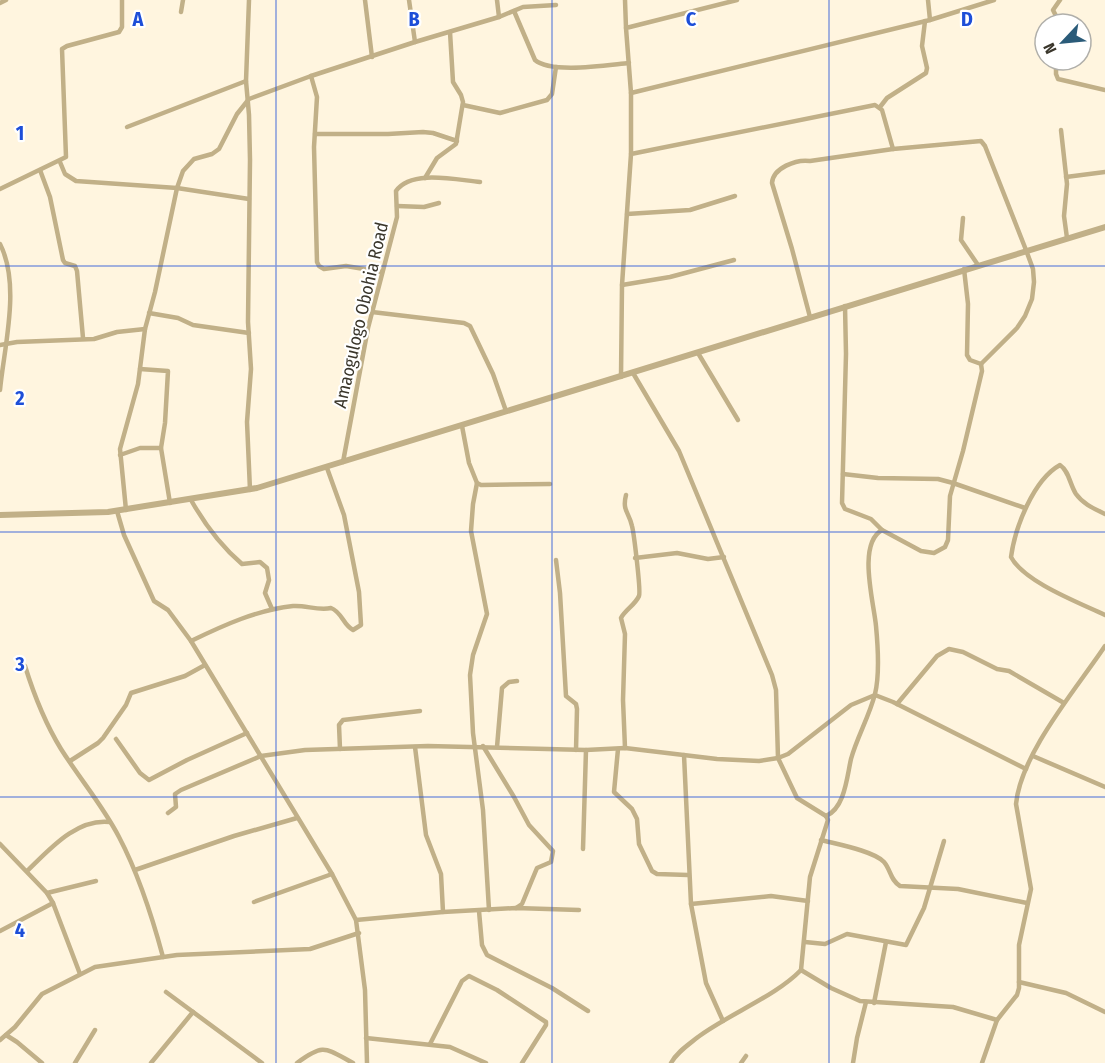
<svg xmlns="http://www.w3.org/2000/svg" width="1105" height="1063" viewBox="0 0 1105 1063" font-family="'Fira Sans Condensed',sans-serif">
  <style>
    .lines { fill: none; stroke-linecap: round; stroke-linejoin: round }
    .minor { stroke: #c1b088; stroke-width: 4.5 }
    .tertiary { stroke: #c1b088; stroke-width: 6 }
    .grid { fill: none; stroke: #1d4ed8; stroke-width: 1.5; stroke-opacity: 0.55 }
    .labels { text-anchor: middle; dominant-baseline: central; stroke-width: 4.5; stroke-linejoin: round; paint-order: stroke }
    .street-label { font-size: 18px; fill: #3a362b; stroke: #fff }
    .grid-label { font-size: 20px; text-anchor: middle; font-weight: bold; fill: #1d4ed8; stroke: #fff; stroke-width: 4.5; stroke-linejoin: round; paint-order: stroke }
  </style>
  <rect width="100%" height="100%" fill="#fff5df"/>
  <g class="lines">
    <g class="minor">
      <polyline points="249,0 246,81 249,115 250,160 248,322 251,369 247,422 250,490"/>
      <polyline points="365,0 372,57"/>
      <polyline points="409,0 415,42 499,17 523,7 556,5"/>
      <polyline points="497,0 499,17"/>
      <polyline points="625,0 626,28"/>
      <polyline points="0,3 6,0"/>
      <path d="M514 11 535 60C551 74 607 65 629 63"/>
      <polyline points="181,12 183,0"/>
      <polyline points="930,20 994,0"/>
      <polyline points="1060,24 1053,10 1060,0"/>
      <polyline points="1056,60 1056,74 1058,79 1105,90"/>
      <polyline points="311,76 317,97 314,147 317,262 319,266 324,269 346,266 382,272"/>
      <polyline points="631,93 930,20 928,0"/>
      <polyline points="463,105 500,113 547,100 552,94 556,67"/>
      <polyline points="880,107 887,98 926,73 927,68 922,46 925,21"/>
      <polyline points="127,127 246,81"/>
      <polyline points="1061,130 1067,184 1064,216 1067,238"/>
      <polyline points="315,134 388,134 423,132 433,133 457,141"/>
      <polyline points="631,154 631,93 626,28 737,0"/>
      <polyline points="60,162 65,174 76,181 177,188 249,199"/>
      <polyline points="40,170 50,197 63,260 65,263 75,266 77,271 83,338"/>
      <polyline points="1066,177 1105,172"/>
      <polyline points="425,178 437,158 456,144 463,102 461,95 453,82 450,32"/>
      <polyline points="0,189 66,157 62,49 67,46 119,32 122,27 122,0"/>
      <polyline points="397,206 424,207 439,203"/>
      <polyline points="627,214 690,210 735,196"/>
      <polyline points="963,218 961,240 978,265"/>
      <path d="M0 244C21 285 4 347 0 390"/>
      <polyline points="964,269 968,304 967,355 970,360 981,364"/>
      <polyline points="622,285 670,277 734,260"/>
      <polyline points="845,306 846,354 842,503 845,509 871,519 882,530 921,551 934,553 945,547 948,540 950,496 963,451 982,371 981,364"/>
      <polyline points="372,312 464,323 470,326 493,374 506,411"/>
      <polyline points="149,313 178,318 193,325 249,333"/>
      <path d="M810 317 792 249 772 183C773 168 796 159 810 161L893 149 981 141 985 146 1026 250 1033 269 1034 282 1032 299 1025 316 1017 328 981 364"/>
      <polyline points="0,345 17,342 94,339 117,332 145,329"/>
      <polyline points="698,353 738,420"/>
      <polyline points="140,369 168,371 165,423 161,448 170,503"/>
      <polyline points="633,373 679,451 772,675 776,690 778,758 797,798 826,816"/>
      <polyline points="621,377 622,285 631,154 875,105 882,110 893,149"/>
      <polyline points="462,426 469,463 477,483 481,485 550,484"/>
      <polyline points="120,455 140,448 161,448"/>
      <path d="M343 462 368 328 397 217 396 191C411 169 457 180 480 182"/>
      <polyline points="843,474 878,478 938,479 953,483 1025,508"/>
      <polyline points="477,483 473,504 471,531 487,614 473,655 470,675 473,733 483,810 489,910"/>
      <path d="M191 500C204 523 222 547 242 564L260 562 267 568 269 580 265 593 272 609"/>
      <polyline points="126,510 120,449 138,384 145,329 155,292 177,188 183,171 194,159 212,154 219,149 237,114 249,99 311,76 415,42"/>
      <polyline points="117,511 124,535 154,601 168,610 191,641 332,874 356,920 365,990 367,1063"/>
      <path d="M1105 514C1095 509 1083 504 1076 494 1070 485 1069 471 1060 465 1033 480 1015 528 1011 557 1024 582 1080 603 1105 615"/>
      <polyline points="635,558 677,553 708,559 724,557"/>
      <polyline points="556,560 560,593 566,696 576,704 577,709 576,750"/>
      <path d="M191 641C224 625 257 610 293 606 306 605 318 611 331 608 342 612 343 625 353 630L361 625 359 592 344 515 327 468"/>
      <path d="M25 666C34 695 45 723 61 749 80 779 103 806 119 837 139 875 152 916 163 957"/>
      <polyline points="897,704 937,656 949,649 963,652 997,669 1009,671 1064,703"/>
      <polyline points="116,739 140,773 149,780 187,760 247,733"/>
      <polyline points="483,746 514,797 529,825 553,851 551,862 537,868 522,904 516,908"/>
      <polyline points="415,747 426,835 441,874 443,912"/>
      <polyline points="497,747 502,688 509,682 517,681"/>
      <path d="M625 748 623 700 625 634 621 618C625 610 635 605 639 596 641 591 634 534 632 526 629 512 622 511 626 495"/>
      <polyline points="340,749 339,725 343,720 420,711"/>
      <polyline points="618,749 614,792 632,809 637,819 639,844 652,871 657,874 688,875"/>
      <polyline points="684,755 691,904 706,983 723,1021"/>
      <polyline points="1033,756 1105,787"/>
      <polyline points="70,761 98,743 103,738 126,705 131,693 185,676 205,665"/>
      <polyline points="168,813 176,807 175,794 181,790 261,756 305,750 428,746 586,750 625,748 717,759 759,761 778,758 788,754 851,705 875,695 893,702 1026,769"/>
      <path d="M826 816C845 808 847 776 851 759 857 737 869 717 875 694 880 674 878 647 876 626 874 603 857 544 882 530"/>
      <path d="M821 840C836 844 874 851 884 862 891 870 890 880 900 886L958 889 1027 903"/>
      <polyline points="0,844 47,893 53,903 80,974"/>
      <polyline points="583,849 586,750"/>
      <polyline points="135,870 234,836 297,818"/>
      <path d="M27 871C49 850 76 818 110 822"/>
      <polyline points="47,893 96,881"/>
      <polyline points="254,902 332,874"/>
      <polyline points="691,904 771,896 808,901"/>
      <polyline points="479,911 482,945 487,955 552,988 588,1011"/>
      <polyline points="356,920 443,912 516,908 579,910"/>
      <polyline points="0,931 53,903"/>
      <polyline points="805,942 825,944 847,934 906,945 924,908 944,841"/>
      <polyline points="801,970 831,988 860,1001 953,1007 997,1020"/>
      <polyline points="1019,982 1066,993 1105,1012"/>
      <polyline points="166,992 262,1063"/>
      <polyline points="874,1003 886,942"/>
      <polyline points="6,1035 17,1042 42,1063"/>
      <polyline points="366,1038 450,1047 486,1063"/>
      <polyline points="0,1040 15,1027 42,994 95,967 177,955 310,949 359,933"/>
      <polyline points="430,1044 462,981 469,976 497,990 546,1022 546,1025 522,1063"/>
      <polyline points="75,1063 95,1030"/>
      <polyline points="151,1063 193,1012"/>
      <path d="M297 1063C324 1043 325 1048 353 1063"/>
      <path d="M671 1063C677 1052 688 1045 698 1037 729 1014 776 996 801 970L810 877 828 820 826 816"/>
      <polyline points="741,1063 746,1056"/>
      <polyline points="853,1063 857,1038 866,1002"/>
      <path d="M982 1063 997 1020 1017 995 1019 988V945L1031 889 1016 804C1021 753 1077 688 1105 646"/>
    </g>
    <polyline class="tertiary" points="0,515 108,512 257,488 1105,227"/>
  </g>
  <path class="grid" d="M276 0V1063M552 0V1063M829 0V1063M0 266H1105M0 532H1105M0 797H1105"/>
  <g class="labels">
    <g class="street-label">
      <text transform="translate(361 315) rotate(-77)">Amaogulogo Obohia Road</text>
    </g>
  </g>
  <g class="grid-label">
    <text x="138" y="26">A</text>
    <text x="414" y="26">B</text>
    <text x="691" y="26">C</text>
    <text x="967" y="26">D</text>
    <text x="20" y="140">1</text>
    <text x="20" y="405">2</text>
    <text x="20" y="671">3</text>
    <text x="20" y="937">4</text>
  </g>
  <g transform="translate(1063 42) rotate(244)"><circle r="28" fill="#ffffff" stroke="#b0afaa" stroke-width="1.5"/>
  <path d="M0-4.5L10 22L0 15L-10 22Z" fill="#2a5b79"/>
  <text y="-9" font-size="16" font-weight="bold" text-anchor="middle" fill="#3a362b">N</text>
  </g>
</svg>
